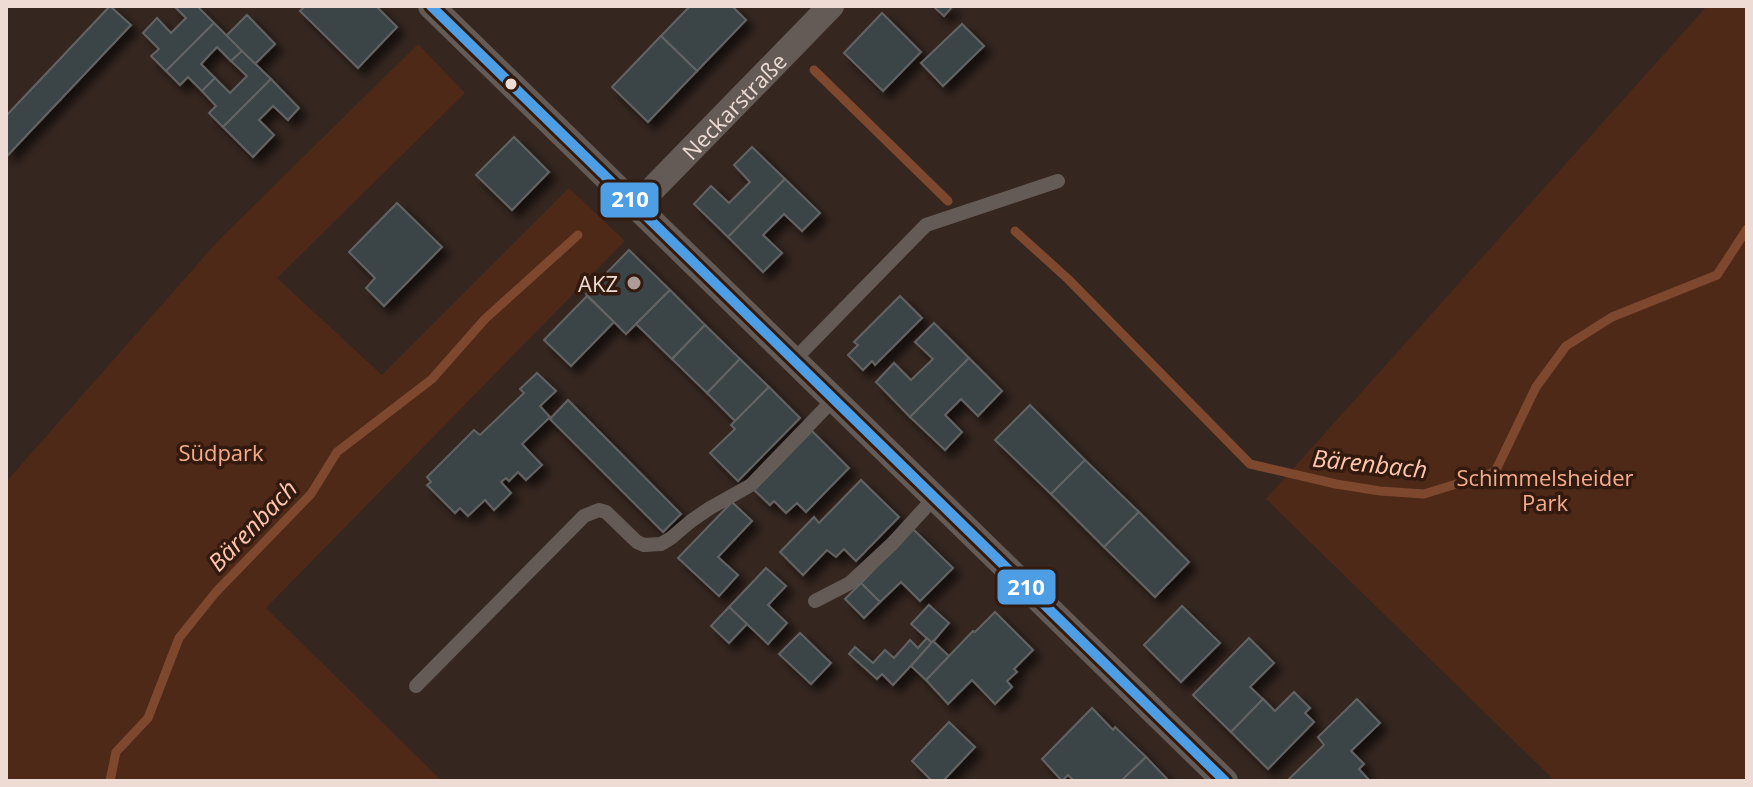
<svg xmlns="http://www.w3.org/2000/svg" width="1753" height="787" viewBox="0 0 1753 787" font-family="'Open Sans',sans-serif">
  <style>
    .green { fill: #4f2917 }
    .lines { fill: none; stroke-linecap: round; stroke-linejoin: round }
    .stream { stroke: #7e482f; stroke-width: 9 }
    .building { fill: #3a4446; stroke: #646464; stroke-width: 2; filter: url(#shadow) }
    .service { stroke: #655b56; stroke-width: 14 }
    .minor { stroke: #655b56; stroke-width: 26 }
    .bus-1-casing { stroke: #321a0e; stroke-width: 16 }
    .bus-1 { stroke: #4d9ee5; stroke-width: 10 }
    .bus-dot { fill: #eddbd4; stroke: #321a0e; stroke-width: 3 }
    .poi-dot { fill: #ad9c95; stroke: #321a0e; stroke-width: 3 }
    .labels { text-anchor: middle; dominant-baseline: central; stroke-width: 7; stroke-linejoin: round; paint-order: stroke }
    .street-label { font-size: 22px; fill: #eddbd4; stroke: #321a0e }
    .poi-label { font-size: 22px; fill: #eddbd4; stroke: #321a0e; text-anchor: end }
    .park-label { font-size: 22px; fill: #f5ad8e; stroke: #321a0e }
    .water-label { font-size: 24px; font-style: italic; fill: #ffc7b0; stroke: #321a0e }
    .line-badge { stroke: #321a0e; stroke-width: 3 }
    .badge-label { font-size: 22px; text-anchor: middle; font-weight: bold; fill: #fff }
  </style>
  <defs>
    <filter id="shadow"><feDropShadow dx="7" dy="7" stdDeviation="4" flood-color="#0009"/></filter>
  </defs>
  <rect width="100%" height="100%" fill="#352620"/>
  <g class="green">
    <polygon points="1707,6 1747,6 1747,781 1555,781 1266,499"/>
    <polygon points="418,44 465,93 277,278 382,375 569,188 625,241 266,608 442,781 6,781 6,482 217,242"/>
  </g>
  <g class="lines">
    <g class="stream">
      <polyline points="814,70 948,201"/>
      <polyline points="1015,231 1068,279 1250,464 1336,484 1380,491 1424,494 1495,472 1536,387 1566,346 1612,317 1717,275 1747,229"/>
      <polyline points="110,781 116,752 148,718 179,638 216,592 311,494 337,452 432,379 485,319 578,235"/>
    </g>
  </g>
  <g class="building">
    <polygon points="110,6 131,25 8,155 6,153 6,116"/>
    <polygon points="174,6 197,6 214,23 166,71 151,56 159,49 143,33 157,18 171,33 186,18"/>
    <polygon points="305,6 376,6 397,27 358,68 300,11"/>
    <polygon points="690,6 732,6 746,20 697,71 661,36"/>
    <polygon points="933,6 953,6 944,16"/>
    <polygon points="882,13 921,52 883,91 844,53"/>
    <polygon points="247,15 275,44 255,64 226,36"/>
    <polygon points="214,23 242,51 231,61 217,47 201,64 215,78 202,91 188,77 180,85 166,71"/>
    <polygon points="962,24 984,46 943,86 921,63"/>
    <polygon points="661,36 697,71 648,122 612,87"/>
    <polygon points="242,51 271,79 223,127 209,113 216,106 202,91 215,78 230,93 247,76 231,61"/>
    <polygon points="271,79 299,108 288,120 273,106 259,120 274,135 253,157 223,127"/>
    <polygon points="514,137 549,172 512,210 476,175"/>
    <polygon points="752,147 785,179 728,237 694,204 711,186 729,203 750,182 734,165"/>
    <polygon points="785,179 820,213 802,231 784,214 763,235 782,253 763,272 728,237"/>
    <polygon points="397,203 442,247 384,306 366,288 375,278 349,252"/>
    <polygon points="629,250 670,290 626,334 586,294"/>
    <polygon points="670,290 705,325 672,359 636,324"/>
    <polygon points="587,296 614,322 571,366 544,340"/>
    <polygon points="900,296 922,318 875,365 872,361 863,370 848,355 858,345 854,342"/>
    <polygon points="934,323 969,358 910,417 876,382 894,363 911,380 933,359 915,342"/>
    <polygon points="705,325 740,359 707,393 672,359"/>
    <polygon points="969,358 1002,391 978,416 961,399 945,415 962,432 945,450 910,417"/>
    <polygon points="740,359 769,387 735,421 707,393"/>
    <polygon points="537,373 556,391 540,406 550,417 522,444 542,465 526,480 518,472 509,481 506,478 501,482 511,493 494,510 485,500 468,516 460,508 455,513 427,485 431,482 427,477 474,430 480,435 524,393 520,389"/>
    <polygon points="769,387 800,418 738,481 710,453 735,429 731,425"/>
    <polygon points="568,400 681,514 663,532 550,419"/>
    <polygon points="1030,405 1085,460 1051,494 995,440"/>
    <polygon points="812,431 849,468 806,512 797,503 786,513 774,501 770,505 754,490"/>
    <polygon points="1085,460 1139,512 1104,547 1051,494"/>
    <polygon points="861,480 899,517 856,561 844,549 836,557 827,550 803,575 780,552 814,517 819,523"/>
    <polygon points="732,502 752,521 718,557 738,575 719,596 678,558"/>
    <polygon points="1139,512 1189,562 1155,597 1104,547"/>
    <polygon points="913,529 953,568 920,601 901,582 880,602 861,583"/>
    <polygon points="766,568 786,586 768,605 787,623 768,644 729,607"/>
    <polygon points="861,583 880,602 864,618 845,599"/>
    <polygon points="929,605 949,623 932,643 911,624"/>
    <polygon points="1182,606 1220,643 1181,682 1144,645"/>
    <polygon points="729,607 747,624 729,643 711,626"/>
    <polygon points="995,612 1033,650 1014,669 1017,672 1007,681 1012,687 995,704 972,680 948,704 926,680 973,631 975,632"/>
    <polygon points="800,633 831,663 811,684 779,654"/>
    <polygon points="927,638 932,643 893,685 882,674 877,679 849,654 855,647 873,663 885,650 894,658 910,640 918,648"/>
    <polygon points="1249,638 1274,663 1250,687 1263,699 1231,732 1193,695"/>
    <polygon points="933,641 949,656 926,680 911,666"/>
    <polygon points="1294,692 1310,708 1305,713 1314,722 1268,769 1231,732 1263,699 1275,711"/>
    <polygon points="1357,699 1380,723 1351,751 1364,764 1359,769 1369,780 1287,781 1324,745 1318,737"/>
    <polygon points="1092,708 1113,730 1115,727 1146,757 1121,781 1074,781 1068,775 1062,781 1042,759"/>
    <polygon points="949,722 975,747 943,781 932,781 912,761"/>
    <polygon points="1146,757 1169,781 1121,781"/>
  </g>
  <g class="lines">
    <g class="service">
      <polyline points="794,360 926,225 1058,181"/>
      <polyline points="815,601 850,583 892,544 935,497"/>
      <polyline points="416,686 584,516 599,510 606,512 637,542 644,545 661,544 671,538 691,521 710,508 751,485 834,399"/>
    </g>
    <g class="minor">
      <polyline points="431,6 1225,781"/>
      <path id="s1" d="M636 206 831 6"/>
    </g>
    <defs>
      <polyline id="bus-1" points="431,6 1225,781"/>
    </defs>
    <use href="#bus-1" class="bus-1-casing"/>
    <use href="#bus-1" class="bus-1"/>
  </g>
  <circle class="bus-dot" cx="511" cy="84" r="7"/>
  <circle class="poi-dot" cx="634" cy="283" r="8"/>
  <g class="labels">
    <g class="street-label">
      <text stroke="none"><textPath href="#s1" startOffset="140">Neckarstraße</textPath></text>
    </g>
    <g class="poi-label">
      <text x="618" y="283">AKZ</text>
    </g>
    <g class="park-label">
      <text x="221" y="452">Südpark</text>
      <text x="1545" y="477">Schimmelsheider<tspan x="1545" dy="25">Park</tspan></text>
    </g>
    <g class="water-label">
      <text transform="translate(1370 463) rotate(6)">Bärenbach</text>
      <text transform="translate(252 525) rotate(-46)">Bärenbach</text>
    </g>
  </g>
  <g class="line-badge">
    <rect x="599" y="181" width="61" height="38" rx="8" fill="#4d9ee5"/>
    <rect x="996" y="568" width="61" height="38" rx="8" fill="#4d9ee5"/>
  </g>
  <g class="badge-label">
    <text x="630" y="207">210</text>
    <text x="1026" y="595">210</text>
  </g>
  <rect width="1753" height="787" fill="none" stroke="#eddbd4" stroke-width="16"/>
</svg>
